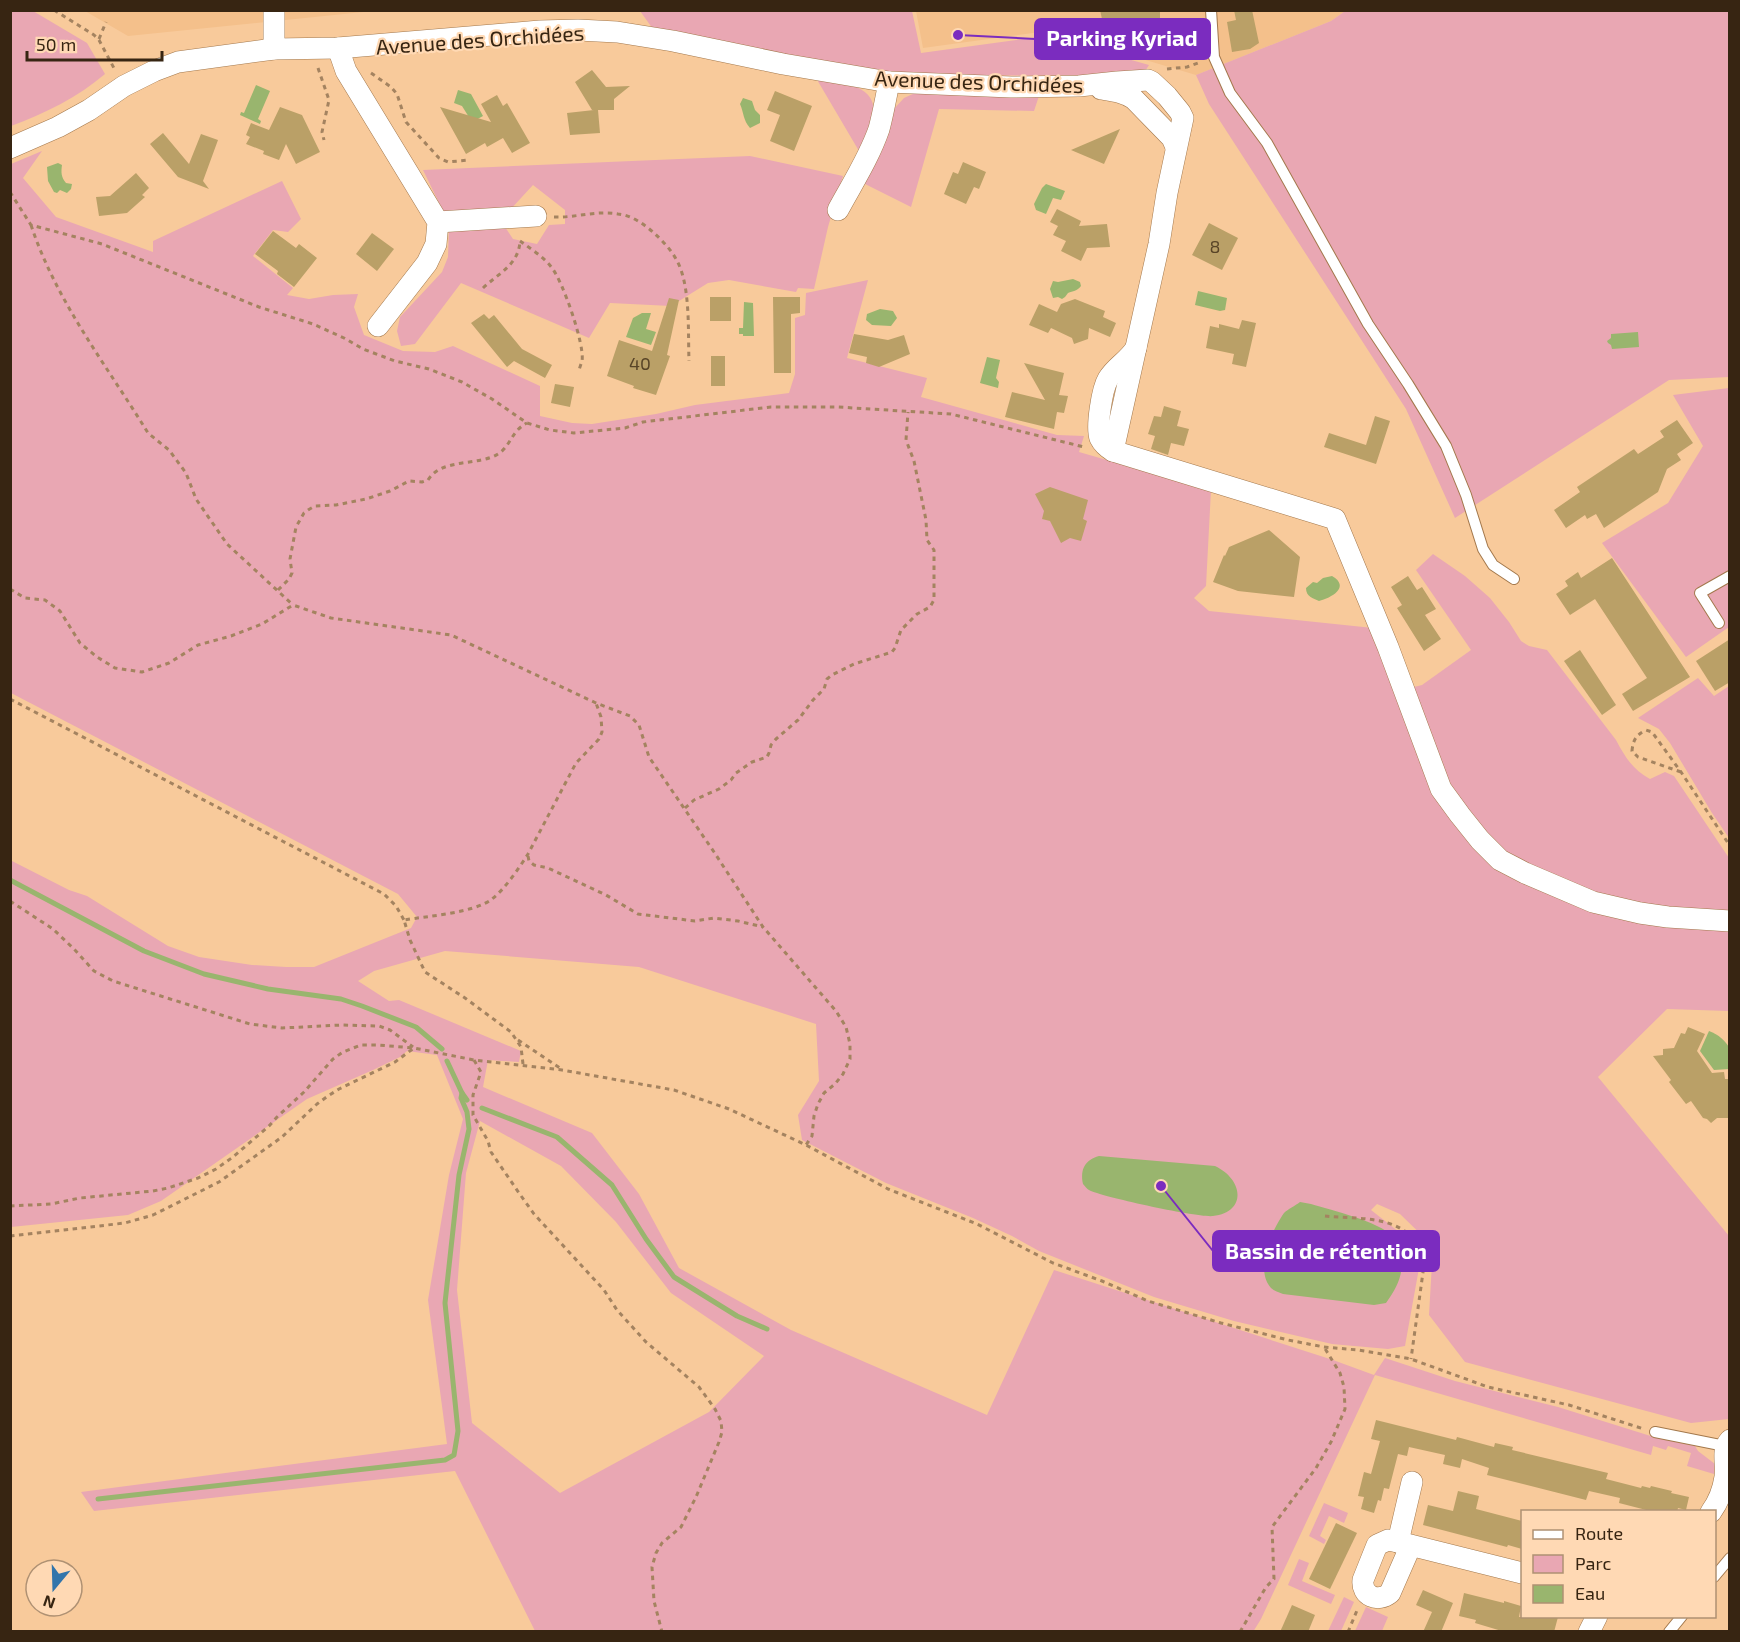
<svg xmlns="http://www.w3.org/2000/svg" width="1740" height="1642" viewBox="0 0 1740 1642" font-family="'Exo 2',sans-serif">
  <style>
    .built { fill: #f4c08b }
    .green { fill: #e9a7b3; fill-rule: evenodd }
    .water { fill: #99b56e }
    .lines { fill: none; stroke-linecap: round; stroke-linejoin: round }
    .stream { stroke: #99b56e; stroke-width: 5 }
    .building { fill: #baa067 }
    .service-casing { stroke: #a3784c; stroke-width: 12 }
    .minor-casing { stroke: #a3784c; stroke-width: 22 }
    .path { stroke: #a48360; stroke-width: 3; stroke-dasharray: 4.5 4.5; stroke-linecap: butt }
    .service { stroke: #fff; stroke-width: 10 }
    .minor { stroke: #fff; stroke-width: 21 }
    .labels { text-anchor: middle; dominant-baseline: central; stroke-width: 4.5; stroke-linejoin: round; paint-order: stroke }
    .number-label { font-size: 18px; fill: #584427 }
    .street-label { font-size: 21px; fill: #372512; stroke: #ffd9b4 }
    .leader { fill: none; stroke: #7b2cbf; stroke-width: 2 }
    .callout-dot { fill: #7b2cbf; stroke: #ffd9b4; stroke-width: 2 }
    .callout { fill: #7b2cbf; stroke: #7b2cbf; stroke-width: 2 }
    .callout-label { font-size: 22px; text-anchor: middle; font-weight: bold; fill: #fff }
  </style>
  <rect width="100%" height="100%" fill="#f8ca9b"/>
  <g class="built">
    <polygon points="85,11 373,11 128,36"/>
    <polygon points="916,11 1345,11 1331,21 1196,75 1048,31 923,48"/>
  </g>
  <g class="green">
    <path d="M10 11H33L87 43 105 74C78 97 44 114 11 126Z"/>
    <polygon points="640,11 912,11 921,53 1046,36 1149,65 1142,76 903,75 849,68 653,29"/>
    <polygon points="1345,11 1729,11 1729,377 1669,380 1455,518 1406,409 1209,104 1196,75 1331,21"/>
    <path d="M816 78C837 82 879 84 873 115 870 127 864 140 859 151Z"/>
    <polygon points="915,93 1039,96 1034,111 939,109 911,207 863,183 893,110 904,98"/>
    <path d="M42 151 23 178 56 217 153 252V241L282 181 301 219 288 232 273 230 253 256 293 288 287 295 309 299 333 295 358 294 354 307 364 335 403 351 435 352 453 346 540 386V416L572 423 592 424 656 414 695 405 789 393 795 374V318L805 315 806 293 868 280 847 358 927 378 921 397 1057 435 1084 436 1079 452 1211 490 1206 586 1194 598 1209 611 1373 628 1403 704 1491 864 1729 931V1011L1667 1009 1598 1077 1729 1236V1419L1691 1423 1465 1362 1429 1315 1433 1246 1400 1214 1377 1204 1371 1210 1408 1239 1415 1250 1419 1268 1405 1346 1388 1349 1332 1344 1234 1321 1154 1297 1039 1251 1012 1236 973 1218 886 1183 802 1140 798 1115 819 1081 816 1024 639 967 445 951 374 971 358 981 389 1001 399 1000 521 1051 519 1062 488 1060 483 1087 592 1133 639 1194 679 1268 791 1330 987 1415 1054 1270 1333 1360 1374 1375 1385 1358 1455 1381 1558 1407 1657 1438 1695 1446 1698 1451 1715 1464 1714 1474 1687 1466 1691 1453 1668 1446 1666 1450 1653 1446 1651 1455 1375 1375 1261 1619 1253 1632 535 1631 455 1471 94 1511 81 1492 447 1444 428 1300 449 1175 463 1119 437 1055 407 1051 400 1057 373 1070 307 1099 161 1201 128 1215 11 1227 10 860 69 890 87 896 168 946 199 957 252 965 286 967H314L411 928 417 917 398 894 11 693V164ZM480 1121 561 1166 616 1222 671 1293 764 1356 709 1412 560 1493 472 1423 457 1290 466 1173Z"/>
    <polygon points="750,156 843,176 828,227 814,289 798,288 796,292 729,280 708,283 671,306 610,303 589,338 461,283 415,344 401,346 397,331 400,317 442,272 448,257 449,227 503,224 513,239 537,244 549,225 565,224 565,210 533,185 509,211 444,213 423,170"/>
    <polygon points="1729,388 1729,627 1686,657 1602,543 1668,503 1703,446 1673,395"/>
    <path d="M1433 554 1465 576 1490 598 1509 622 1521 641 1529 646 1547 650 1616 740C1625 757 1633 770 1650 779L1665 772 1674 776 1729 858V918L1620 902 1507 855 1481 833 1446 778 1429 738 1414 687 1422 685 1471 650 1416 570Z"/>
    <polygon points="1698,678 1714,696 1729,686 1729,838 1712,813 1670,743 1659,729 1638,718"/>
    <polygon points="1324,1503 1348,1513 1344,1523 1329,1516 1320,1536 1326,1540 1324,1544 1309,1536"/>
    <polygon points="1299,1559 1309,1563 1302,1581 1335,1595 1331,1604 1288,1585"/>
    <polygon points="1344,1597 1354,1602 1341,1631 1328,1631"/>
    <polygon points="1366,1607 1388,1617 1382,1631 1355,1631"/>
  </g>
  <g class="water">
    <polygon points="256,85 270,91 258,119 261,121 260,124 240,115 241,112 244,113"/>
    <polygon points="458,90 471,94 483,116 472,122 462,106 454,103"/>
    <path d="M743 98 752 101 755 110 760 115V123L750 128C743 120 744 113 740 104Z"/>
    <path d="M58 163 62 165C61 172 61 177 66 183L72 184 71 189 67 193 60 190 57 193 54 192 48 181 47 167Z"/>
    <polygon points="1046,184 1065,191 1061,200 1053,198 1046,214 1036,210 1034,204 1042,188"/>
    <path d="M1073 279 1080 282 1081 286C1077 291 1073 291 1068 293L1065 297 1062 299 1058 297 1053 298 1050 289 1053 281 1058 282Z"/>
    <polygon points="1198,291 1227,298 1225,310 1220,311 1195,305"/>
    <polygon points="744,302 753,303 754,336 743,336 743,334 739,334 739,328 743,328"/>
    <polygon points="880,309 893,311 897,318 891,326 872,325 866,320 867,314"/>
    <polygon points="642,313 651,313 646,329 656,332 651,345 626,337 633,318"/>
    <polygon points="1638,332 1639,347 1612,349 1611,345 1608,343 1607,341 1611,338 1611,334"/>
    <polygon points="987,357 1000,360 996,378 999,382 998,388 980,383"/>
    <path d="M1332 576C1351 587 1331 598 1319 601 1313 598 1306 597 1306 588L1313 582 1317 583 1323 578Z"/>
    <path d="M1709 1031C1719 1035 1725 1040 1730 1049L1729 1069 1714 1070 1700 1051Z"/>
    <path d="M1099 1156 1215 1166C1243 1179 1248 1212 1213 1216 1200 1218 1102 1197 1089 1190 1087 1189 1085 1186 1083 1184 1080 1169 1085 1160 1099 1156Z"/>
    <path d="M1300 1202 1311 1204C1331 1210 1380 1222 1392 1236 1399 1243 1402 1251 1402 1261 1402 1278 1396 1289 1386 1303L1374 1305 1283 1294C1279 1292 1274 1291 1271 1288 1254 1269 1272 1230 1284 1213 1288 1209 1295 1206 1300 1202Z"/>
  </g>
  <g class="lines">
    <g class="stream">
      <polyline points="10,880 144,951 204,974 268,989 341,999 362,1006 416,1027 442,1049"/>
      <polyline points="447,1061 462,1093 467,1100"/>
      <polyline points="482,1108 557,1137 612,1185 646,1239 674,1277 737,1316 767,1329"/>
      <polyline points="98,1499 445,1460 454,1455 458,1431 445,1303 459,1175 469,1129 467,1112 461,1098 462,1093"/>
    </g>
  </g>
  <g class="building">
    <polygon points="1100,10 1160,10 1160,18 1104,28"/>
    <polygon points="1234,10 1252,10 1259,43 1250,49 1232,52 1227,22 1236,20"/>
    <polygon points="592,70 606,87 630,86 614,99 614,110 598,110 600,133 570,135 567,113 594,110 592,110 575,82"/>
    <polygon points="775,91 812,106 794,151 770,141 780,115 767,110"/>
    <polygon points="497,95 503,106 507,103 530,143 512,153 503,138 487,147 485,143 466,154 440,107 491,122 481,104"/>
    <polygon points="280,107 302,115 320,152 296,164 286,144 279,160 263,154 264,151 246,144 250,137 246,135 251,123 269,130"/>
    <polygon points="1120,129 1104,164 1071,150"/>
    <polygon points="163,133 189,164 201,134 218,140 203,181 209,189 178,177 150,144"/>
    <polygon points="963,162 986,172 979,189 974,187 966,204 944,194 953,172 958,174"/>
    <polygon points="136,173 149,188 142,195 145,197 127,213 99,216 96,197 110,196"/>
    <polygon points="1057,209 1081,221 1079,226 1107,224 1110,247 1087,248 1081,261 1061,251 1066,241 1053,235 1058,226 1050,222"/>
    <polygon points="1209,223 1238,238 1222,270 1192,255"/>
    <polygon points="273,231 296,248 299,244 317,258 294,287 277,274 278,271 255,254"/>
    <polygon points="372,233 394,249 377,271 356,254"/>
    <rect x="710" y="297" width="21" height="24"/>
    <polygon points="773,297 800,297 800,313 791,314 791,373 774,373"/>
    <polygon points="669,298 679,300 667,355 670,356 656,395 633,388 634,386 607,376 619,340 652,351"/>
    <polygon points="1075,299 1105,311 1103,317 1116,323 1110,337 1089,328 1088,339 1074,344 1072,338 1051,328 1048,333 1029,325 1039,304 1057,312 1061,304"/>
    <polygon points="484,314 489,319 494,315 522,349 552,365 545,378 514,361 507,367 471,323"/>
    <polygon points="1242,320 1256,323 1246,367 1232,364 1234,354 1206,348 1210,326 1219,328 1219,324 1239,329"/>
    <polygon points="854,334 888,340 904,335 910,354 879,367 866,363 867,357 849,353"/>
    <rect x="711" y="356" width="14" height="30"/>
    <polygon points="1024,363 1064,373 1059,395 1068,396 1064,413 1057,412 1054,429 1005,417 1012,392 1045,400"/>
    <polygon points="555,384 574,387 570,407 551,403"/>
    <polygon points="1164,406 1181,411 1177,426 1189,429 1184,446 1171,443 1168,455 1151,449 1155,436 1148,434 1154,416 1161,417"/>
    <polygon points="1375,416 1390,421 1376,464 1324,447 1329,433 1366,445"/>
    <polygon points="1677,420 1693,443 1677,454 1681,460 1667,469 1658,492 1604,528 1596,514 1587,519 1585,515 1566,528 1554,510 1580,492 1577,487 1634,449 1638,454 1664,437 1660,431"/>
    <polygon points="1050,487 1088,500 1083,519 1087,521 1081,541 1070,538 1061,543 1050,521 1042,519 1044,511 1035,494"/>
    <polygon points="1269,530 1300,557 1294,597 1238,591 1213,582 1224,555 1225,556 1229,547"/>
    <polygon points="1612,558 1690,677 1633,711 1622,694 1647,678 1595,599 1570,615 1556,594 1568,586 1565,581 1578,572 1581,578"/>
    <polygon points="1408,576 1417,590 1422,587 1436,609 1425,615 1441,639 1424,651 1397,608 1402,605 1391,587"/>
    <polygon points="1730,639 1730,682 1715,691 1696,661"/>
    <polygon points="1580,650 1616,705 1602,715 1564,661"/>
    <polygon points="1688,1027 1705,1034 1697,1051 1712,1073 1724,1072 1725,1079 1730,1079 1730,1118 1717,1118 1711,1123 1707,1119 1703,1118 1691,1101 1686,1104 1669,1082 1671,1080 1653,1056 1663,1055 1663,1049 1674,1048 1681,1033 1685,1034"/>
    <polygon points="1376,1420 1456,1440 1457,1437 1494,1447 1495,1443 1513,1447 1512,1450 1608,1473 1606,1479 1641,1488 1642,1486 1650,1488 1651,1486 1672,1491 1671,1493 1689,1497 1686,1510 1678,1508 1677,1512 1654,1512 1619,1503 1620,1498 1589,1491 1586,1500 1487,1475 1489,1468 1462,1459 1460,1468 1443,1464 1445,1455 1409,1447 1407,1456 1398,1454 1389,1489 1384,1488 1381,1501 1378,1500 1374,1513 1361,1509 1364,1497 1358,1496 1364,1472 1371,1474 1380,1441 1371,1439"/>
    <polygon points="1458,1491 1479,1496 1476,1509 1522,1521 1522,1549 1508,1545 1507,1547 1423,1525 1428,1505 1453,1511"/>
    <polygon points="1336,1523 1357,1533 1330,1589 1309,1579"/>
    <polygon points="1423,1590 1453,1603 1441,1632 1423,1632 1432,1612 1416,1605"/>
    <polygon points="1464,1593 1504,1603 1504,1601 1521,1606 1519,1617 1558,1617 1554,1632 1505,1632 1475,1623 1476,1620 1459,1616"/>
    <polygon points="1292,1605 1315,1615 1308,1632 1280,1632"/>
  </g>
  <g class="lines">
    <defs>
      <g id="service">
        <polyline points="1211,10 1214,57 1230,93 1267,143 1368,324 1408,384 1446,446 1466,495 1483,549 1493,565 1514,579"/>
        <polyline points="1719,623 1700,593 1730,576"/>
        <polyline points="1655,1432 1725,1446"/>
        <polyline points="1714,1577 1730,1558"/>
        <polyline points="1669,1632 1682,1616"/>
      </g>
      <g id="minor">
        <polyline points="274,10 274,49"/>
        <polyline points="338,48 346,71 438,222 436,244 427,263 378,326"/>
        <path d="M1101 89C1113 91 1124 92 1134 99L1172 138 1176 147"/>
        <polyline points="10,148 58,127 89,110 124,86 154,71 178,62 274,49 338,48 540,31 578,30 617,32 673,41 783,64 889,82 1011,87 1079,86 1117,82 1148,80 1152,82 1167,96 1180,112 1183,118 1167,193 1159,244 1113,451"/>
        <path d="M838 210C852 184 869 158 879 129 883 114 886 98 889 82"/>
        <polyline points="438,222 536,216"/>
        <path d="M1136 348C1128 361 1116 366 1108 379 1102 389 1096 427 1100 438 1103 444 1108 448 1113 451L1335 519 1388 647 1441 789 1460 815 1480 840 1500 860 1525 873 1593 902 1640 913 1668 917 1730 921"/>
        <path d="M1711 1512C1719 1501 1723 1490 1725 1477 1727 1464 1721 1450 1730 1440"/>
        <polyline points="1398,1542 1412,1482"/>
        <path d="M1411 1545 1390 1593C1378 1603 1361 1596 1363 1580L1377 1545 1388 1540 1398 1542 1522 1573"/>
        <polyline points="1589,1632 1597,1616"/>
      </g>
    </defs>
    <use href="#service" class="service-casing"/>
    <use href="#minor" class="minor-casing"/>
    <g class="path">
      <polyline points="54,10 94,35 99,40 115,70"/>
      <polyline points="99,39 106,22"/>
      <polyline points="318,68 329,100 322,132 324,140"/>
      <polyline points="1167,69 1187,67 1201,62"/>
      <polyline points="371,73 391,87 397,94 406,122 439,158 448,162 469,160"/>
      <polyline points="10,192 31,225 102,244 259,307 313,324 344,338 363,349 395,361 429,369 462,382 492,399 527,423 550,430 574,433 625,428 643,422 771,407 838,407 951,414 1084,447"/>
      <path d="M554 217C575 218 597 210 618 214 631 215 644 224 654 233 665 243 676 255 681 270 690 296 688 333 689 361"/>
      <path d="M31 225C56 301 107 366 148 433L169 450 186 473 196 499 227 544 293 605"/>
      <path d="M520 241C531 249 544 257 552 268 563 282 585 345 582 361 581 364 580 367 579 370"/>
      <path d="M483 288C499 273 518 265 520 242"/>
      <polyline points="10,589 25,598 45,600 60,611 80,643 97,657 115,668 142,672 169,663 198,645 231,636 262,624 293,605 331,618 451,635 596,703 630,716 639,725 649,757 714,852 763,927 836,1011 846,1027 850,1044 850,1059 843,1074 835,1084 824,1093 818,1104 814,1116 812,1136 806,1145"/>
      <path d="M278 590 289 579 292 573 290 559 296 527 304 513 308 510 315 506 336 505 366 499 390 491 409 481 422 482 428 480C441 458 479 466 498 454 511 446 511 431 527 423"/>
      <polyline points="10,699 384,894 396,906 404,920"/>
      <path d="M1681 772 1638 757 1632 751C1633 740 1636 735 1646 730L1652 732 1681 772 1730 846"/>
      <polyline points="685,808 694,800 719,789 731,780 736,773 752,762 767,757 769,753 771,745 776,739 798,720 813,700 824,689 827,679 832,675 854,664 892,652 895,648 901,630 917,614 930,607 934,600 934,550 927,540 926,520 914,461 906,440 908,412"/>
      <polyline points="528,856 529,861 534,865 548,868 606,895 638,914 695,921 714,918 738,921 763,927"/>
      <polyline points="10,901 53,929 74,949 94,971 113,981 250,1024 282,1028 342,1025 379,1026 390,1030 413,1047"/>
      <polyline points="518,1040 560,1068"/>
      <polyline points="474,1060 481,1072 473,1095 473,1115 488,1141 491,1152 519,1193 534,1214 604,1290 617,1310 646,1342 699,1387 715,1409 721,1421 722,1432 719,1442 696,1497 681,1527 662,1543 656,1553 652,1567 654,1601 662,1632"/>
      <path d="M523 1064 521 1047 511 1032 465 998 425 972 410 940 404 920C428 916 474 913 492 899 505 889 519 868 528 854L576 763 599 739 602 732 601 717 596 703"/>
      <polyline points="10,1206 51,1204 80,1198 153,1191 168,1188 198,1178 216,1169 233,1157 269,1126 277,1117 304,1092 333,1059 343,1052 361,1045 378,1045 414,1048 474,1060 562,1070 674,1090 729,1109 806,1145 888,1189 977,1224 1053,1263 1102,1281 1148,1301 1221,1323 1288,1340 1324,1347 1358,1350 1411,1359 1488,1387 1569,1405 1644,1429"/>
      <path d="M1325 1216C1365 1220 1415 1213 1424 1265L1411 1359"/>
      <polyline points="10,1236 125,1223 153,1215 219,1182 282,1137 317,1104 328,1096 339,1089 395,1062 414,1048"/>
      <polyline points="1240,1632 1266,1587 1274,1579 1272,1527 1316,1468 1331,1442 1345,1409 1344,1387 1340,1373 1324,1347"/>
      <polyline points="1348,1632 1358,1608"/>
    </g>
    <use href="#service" class="service"/>
    <use href="#minor" class="minor"/>
  </g>
  <g class="labels">
    <g class="number-label">
      <text x="1215" y="246">8</text>
      <text x="640" y="363">40</text>
    </g>
    <g class="street-label">
      <text transform="translate(480 39) rotate(-4)">Avenue des Orchidées</text>
      <text transform="translate(979 81) rotate(2)">Avenue des Orchidées</text>
    </g>
  </g>
  <path class="leader" d="M958 35L1035 39M1161 1186L1213 1251"/>
  <g class="callout-dot">
    <circle cx="958" cy="35" r="6"/>
    <circle cx="1161" cy="1186" r="6"/>
  </g>
  <g class="callout">
    <rect x="1035" y="19" width="175" height="40" rx="6"/>
    <rect x="1213" y="1231" width="226" height="40" rx="6"/>
  </g>
  <g class="callout-label">
    <text x="1122" y="46">Parking Kyriad</text>
    <text x="1326" y="1259">Bassin de rétention</text>
  </g>
  <rect width="1740" height="1642" fill="none" stroke="#372512" stroke-width="24"/>
  <rect x="1521" y="1510" width="195" height="108" fill="#ffd9b4" stroke="#af9173" stroke-width="1.5"/>
  <rect x="1533" y="1530" width="30" height="9" fill="#ffffff" stroke="#af9173" stroke-width="1.5"/>
  <text x="1575" y="1540" font-size="18" fill="#372512">Route</text>
  <rect x="1533" y="1555" width="30" height="18" fill="#e9a7b3" stroke="#af9173" stroke-width="1.5"/>
  <text x="1575" y="1570" font-size="18" fill="#372512">Parc</text>
  <rect x="1533" y="1585" width="30" height="18" fill="#99b56e" stroke="#af9173" stroke-width="1.5"/>
  <text x="1575" y="1600" font-size="18" fill="#372512">Eau</text>
  <g transform="translate(54 1588) rotate(199)"><circle r="28" fill="#ffd9b4" stroke="#af9173" stroke-width="1.5"/>
  <path d="M0-4.5L10 22L0 15L-10 22Z" fill="#3275ab"/>
  <text y="-9" font-size="16" font-weight="bold" text-anchor="middle" fill="#372512">N</text>
  </g>
  <path d="M27 51v9h135v-9" fill="none" stroke="#372512" stroke-width="3"/>
  <text x="36" y="51" font-size="18" fill="#372512" stroke="#ffd9b4" stroke-width="4.5" paint-order="stroke">50 m</text>
</svg>
